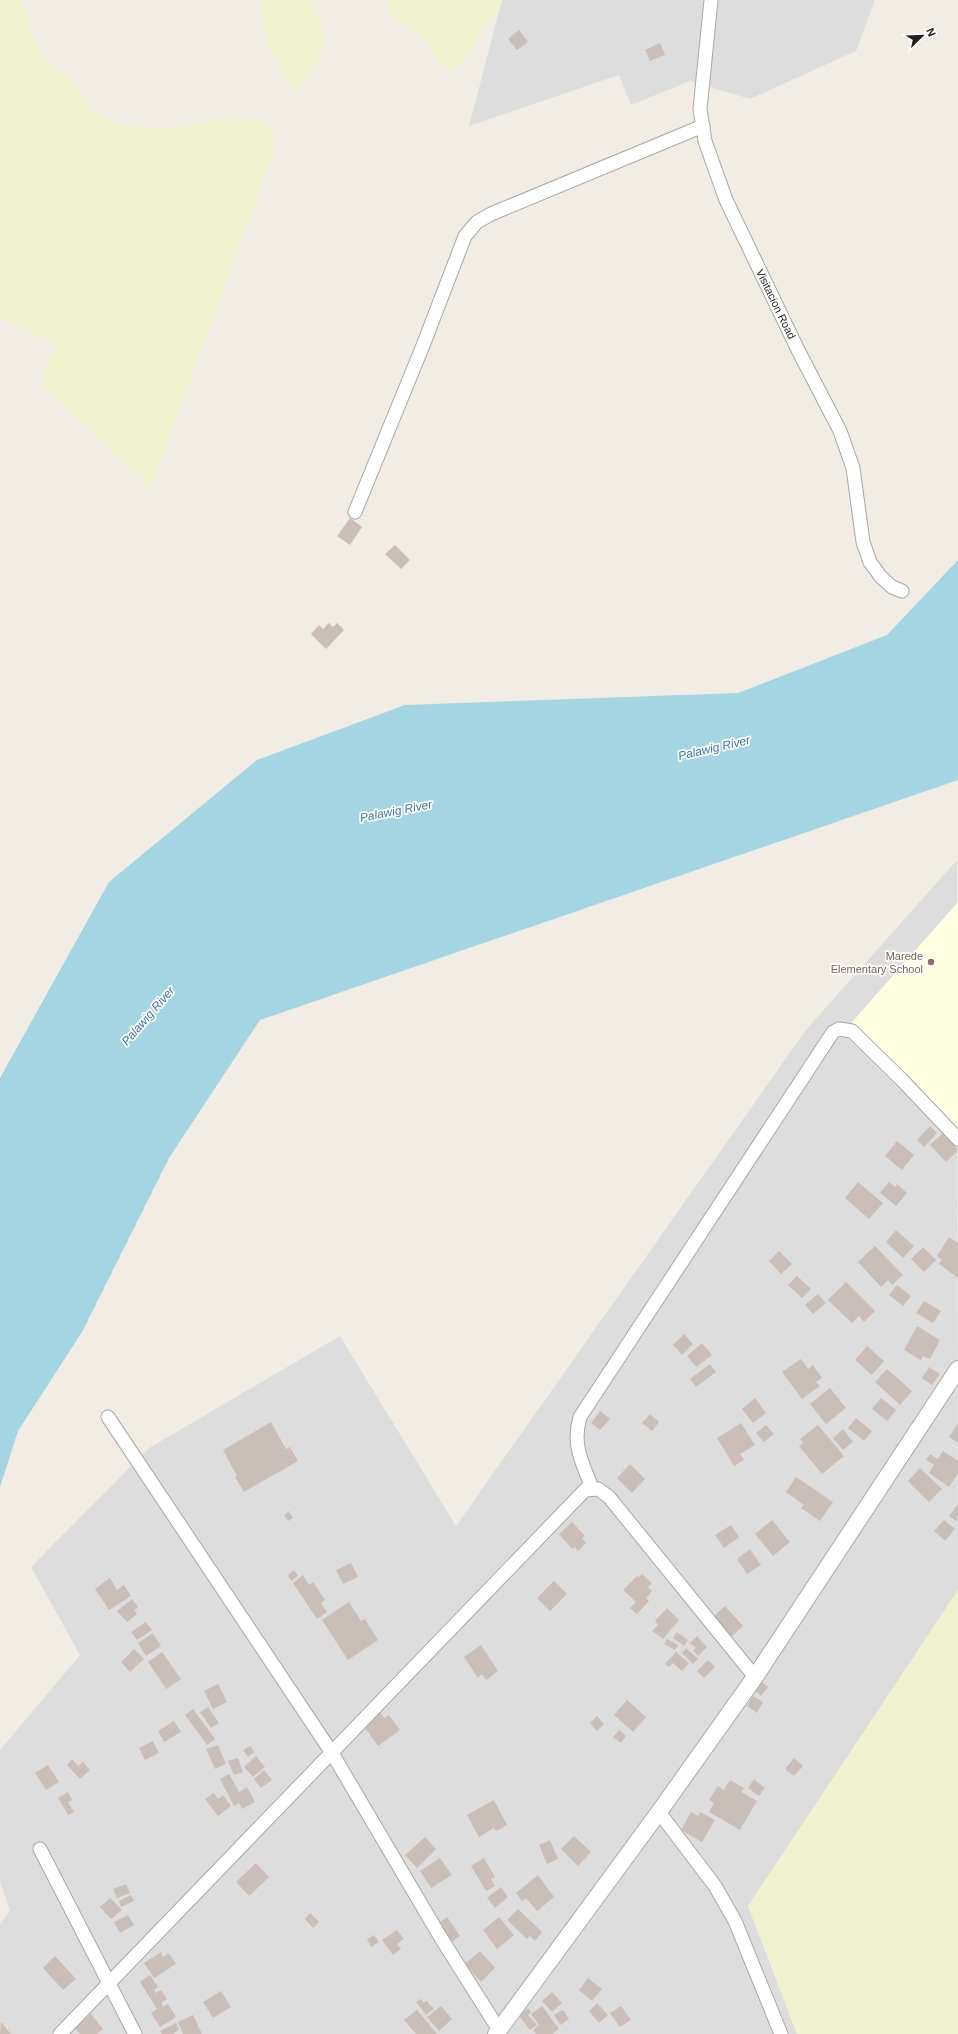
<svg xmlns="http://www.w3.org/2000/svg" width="958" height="2034" viewBox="0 0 958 2034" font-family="Arial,sans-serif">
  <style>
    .residential { fill: #dedddd }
    .education { fill: #fffee0 }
    .farmland { fill: #eff1cf }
    .water { fill: #a3d5e2 }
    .building { fill: #c9bfb8 }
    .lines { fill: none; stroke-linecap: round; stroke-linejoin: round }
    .minor-casing { stroke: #a7a7a7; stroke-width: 15 }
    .tertiary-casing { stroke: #a7a7a7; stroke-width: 18 }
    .minor { stroke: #fff; stroke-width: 13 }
    .tertiary { stroke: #fff; stroke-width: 16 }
    .education-dot { fill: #8d6e63; stroke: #fff; stroke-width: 1.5 }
    .labels { text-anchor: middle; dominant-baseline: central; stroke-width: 3.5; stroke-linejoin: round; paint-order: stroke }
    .street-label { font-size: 11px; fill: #202020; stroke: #fff }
    .education-label { font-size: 11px; fill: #785e54; stroke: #fff; text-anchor: end }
    .water-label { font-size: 12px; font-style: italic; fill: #3f76a7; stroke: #fff }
  </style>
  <rect width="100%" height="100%" fill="#f1ede5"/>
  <g class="residential">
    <polygon points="502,0 875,0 856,51 750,99 690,81 631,105 619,75 469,126"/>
    <polygon points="957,860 958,1590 748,1906 797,2034 0,2034 0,1925 10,1910 0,1882 0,1750 80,1655 31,1567 149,1448 340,1336 456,1526 806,1030"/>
  </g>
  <polygon class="education" points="958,902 958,1134 852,1022"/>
  <g class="farmland">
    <polygon points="0,0 22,0 37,47 51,65 75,82 91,109 120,124 157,128 187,126 201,121 217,119 263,121 273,134 275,149 151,488 42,385 46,365 56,344 0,318"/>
    <polygon points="259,0 311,0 322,27 324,42 321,56 295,93 272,55 267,42"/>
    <polygon points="388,0 502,0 497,17 484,23 472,52 455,70 441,66 426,41 394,19 387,6"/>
    <polygon points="958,1590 958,2034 797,2034 748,1906"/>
  </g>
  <polygon class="water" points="958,560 958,780 260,1020 169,1158 82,1332 18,1431 0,1487 0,1078 109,882 257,760 405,705 738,693 887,635"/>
  <g class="building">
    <polygon points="519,30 528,42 517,50 508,39"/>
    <polygon points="660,43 665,55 650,61 645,50"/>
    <polygon points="350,518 362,527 350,545 337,536"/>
    <polygon points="395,545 410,560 401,569 385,554"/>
    <polygon points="329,623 333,627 337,623 344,630 326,649 311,634 319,625 323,629"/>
    <polygon points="930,1126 937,1133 924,1147 917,1140"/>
    <polygon points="943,1133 958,1150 946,1162 930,1145"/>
    <polygon points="897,1141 914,1155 902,1170 885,1156"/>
    <polygon points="858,1182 883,1203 869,1219 845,1198"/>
    <polygon points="889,1182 895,1187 897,1184 907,1193 896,1206 880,1193"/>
    <polygon points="896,1230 914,1246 903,1258 886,1242"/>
    <polygon points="949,1237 958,1243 958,1278 939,1264 942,1260 937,1256"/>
    <polygon points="875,1246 903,1275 892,1285 888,1280 881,1287 858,1262"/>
    <polygon points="923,1247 936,1260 924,1272 911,1259"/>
    <polygon points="779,1251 792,1264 781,1274 769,1261"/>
    <polygon points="797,1276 811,1289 802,1298 788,1285"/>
    <polygon points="846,1282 875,1311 864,1322 859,1316 852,1323 828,1300"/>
    <polygon points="897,1285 911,1296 903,1306 889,1295"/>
    <polygon points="818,1294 826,1303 813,1314 805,1305"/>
    <polygon points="924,1301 941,1311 933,1323 916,1313"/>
    <polygon points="917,1326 940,1340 930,1359 923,1356 921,1360 904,1350"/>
    <polygon points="684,1334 693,1344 682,1355 673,1345"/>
    <polygon points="702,1343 712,1355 696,1367 687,1356"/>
    <polygon points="867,1346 884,1361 872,1375 855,1360"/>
    <polygon points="801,1359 808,1369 813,1365 822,1378 816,1382 820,1386 802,1399 782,1372"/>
    <polygon points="710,1364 716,1372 696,1387 690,1379"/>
    <polygon points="929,1367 940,1374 932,1385 922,1378"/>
    <polygon points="887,1369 912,1391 900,1405 875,1382"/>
    <polygon points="830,1388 846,1408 826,1424 810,1404"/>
    <polygon points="755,1398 766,1413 753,1423 742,1409"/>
    <polygon points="881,1398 896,1410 887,1421 872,1409"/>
    <polygon points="600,1411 610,1419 600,1430 591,1423"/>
    <polygon points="650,1414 659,1422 652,1431 642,1423"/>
    <polygon points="856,1418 872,1431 864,1441 848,1428"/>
    <polygon points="271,1422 286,1449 290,1447 298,1461 244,1492 235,1477 237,1476 223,1450"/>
    <polygon points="741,1423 755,1445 740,1454 744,1460 734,1466 717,1438"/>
    <polygon points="958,1423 958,1443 949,1437"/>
    <polygon points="766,1425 774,1434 764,1442 756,1433"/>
    <polygon points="818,1425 844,1456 822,1474 799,1446 803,1443 800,1439"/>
    <polygon points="843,1429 853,1442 843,1450 833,1438"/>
    <polygon points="943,1451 958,1461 958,1474 949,1487 929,1473 934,1465 926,1460 930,1454 938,1459"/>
    <polygon points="630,1464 645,1479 632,1493 617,1478"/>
    <polygon points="920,1468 942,1489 929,1502 908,1481"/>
    <polygon points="796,1477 833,1502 820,1521 801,1508 804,1505 786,1492"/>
    <polygon points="958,1504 958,1518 956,1521 949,1516"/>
    <polygon points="289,1511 293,1518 288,1521 284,1515"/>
    <polygon points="772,1520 790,1542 773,1556 755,1534"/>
    <polygon points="944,1520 955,1529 945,1541 934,1531"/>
    <polygon points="572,1522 585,1536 582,1538 586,1543 578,1551 575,1547 572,1549 559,1534"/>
    <polygon points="731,1525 739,1537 724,1548 715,1535"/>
    <polygon points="750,1549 761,1565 747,1574 737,1559"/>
    <polygon points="351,1563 358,1577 343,1584 336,1570"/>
    <polygon points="294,1570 298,1576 291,1581 288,1575"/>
    <polygon points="642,1574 652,1583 648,1587 652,1591 646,1598 649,1601 637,1614 630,1608 636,1602 623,1590 637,1576 639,1577"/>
    <polygon points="303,1575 309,1585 313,1582 325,1600 321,1603 327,1612 317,1619 293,1583"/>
    <polygon points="110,1578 117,1590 124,1585 131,1596 109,1610 95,1589"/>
    <polygon points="554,1581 567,1594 550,1611 537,1598"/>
    <polygon points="132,1599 138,1607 134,1610 137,1614 127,1622 117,1611"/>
    <polygon points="349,1602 361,1621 365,1619 378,1640 348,1660 322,1620"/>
    <polygon points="725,1606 743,1626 731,1637 713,1617"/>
    <polygon points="667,1608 679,1620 663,1639 652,1631 658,1625 655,1621"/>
    <polygon points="146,1622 152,1630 137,1640 131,1632"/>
    <polygon points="677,1632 688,1640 684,1646 673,1638"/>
    <polygon points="153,1633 161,1646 146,1656 138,1643"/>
    <polygon points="697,1636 707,1647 698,1656 693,1650 696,1648 690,1643"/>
    <polygon points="667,1639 678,1645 675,1650 664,1644"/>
    <polygon points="481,1645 498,1671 486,1680 482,1674 478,1678 464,1657"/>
    <polygon points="686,1648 698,1659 693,1664 682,1653"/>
    <polygon points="134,1649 144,1659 130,1672 121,1662"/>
    <polygon points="162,1652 181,1679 166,1689 148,1662"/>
    <polygon points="676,1652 689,1663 682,1671 673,1663 669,1667 665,1664"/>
    <polygon points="708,1660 715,1667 704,1678 697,1671"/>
    <polygon points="759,1680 768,1687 761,1696 753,1689"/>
    <polygon points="218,1684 227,1702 213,1709 204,1691"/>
    <polygon points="753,1696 763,1702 757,1713 747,1706"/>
    <polygon points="627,1700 646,1717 633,1732 614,1715"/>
    <polygon points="208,1707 219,1723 211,1728 200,1712"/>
    <polygon points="193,1709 215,1739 207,1745 185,1715"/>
    <polygon points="380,1712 384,1718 389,1715 400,1730 378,1746 363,1725"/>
    <polygon points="597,1716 604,1724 597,1731 590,1723"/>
    <polygon points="174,1721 181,1732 164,1742 158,1731"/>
    <polygon points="619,1730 626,1736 621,1743 613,1737"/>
    <polygon points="153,1741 159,1753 145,1760 139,1748"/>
    <polygon points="218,1745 226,1764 215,1769 206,1749"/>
    <polygon points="250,1746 254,1752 248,1757 243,1750"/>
    <polygon points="256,1756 265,1767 253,1777 244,1767"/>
    <polygon points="238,1758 243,1772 234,1775 228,1761"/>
    <polygon points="794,1758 803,1766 794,1776 785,1769"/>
    <polygon points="72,1759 78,1766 83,1762 90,1770 80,1779 67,1765"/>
    <polygon points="48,1765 59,1782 46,1790 35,1773"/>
    <polygon points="264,1770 272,1780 261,1788 254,1779"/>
    <polygon points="229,1774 239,1792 247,1787 255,1802 242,1809 239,1803 234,1806 220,1779"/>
    <polygon points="754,1779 765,1788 759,1796 748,1788"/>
    <polygon points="730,1780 744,1788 741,1792 757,1801 740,1830 709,1812 714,1803 709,1800 718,1786 724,1790"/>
    <polygon points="68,1792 72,1800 68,1802 74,1812 68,1815 58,1798"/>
    <polygon points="214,1793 218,1799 223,1795 231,1806 218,1816 205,1799"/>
    <polygon points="494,1800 507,1825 496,1831 494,1828 479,1837 467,1815"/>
    <polygon points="691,1812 698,1816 700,1812 715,1820 702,1842 681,1830"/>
    <polygon points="574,1836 591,1852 578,1866 561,1849"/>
    <polygon points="425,1837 436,1849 417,1868 405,1855"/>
    <polygon points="550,1840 558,1859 547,1864 539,1845"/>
    <polygon points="440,1858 452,1875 431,1888 420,1871"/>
    <polygon points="484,1858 495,1877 491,1879 495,1886 486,1891 471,1866"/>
    <polygon points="256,1863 269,1877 249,1896 236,1882"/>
    <polygon points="538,1875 554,1897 537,1911 526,1898 522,1901 516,1893"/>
    <polygon points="126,1884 130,1893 117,1898 113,1889"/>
    <polygon points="501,1887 508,1897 495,1908 487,1898"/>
    <polygon points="131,1895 134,1901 121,1907 119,1901"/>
    <polygon points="110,1898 122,1910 111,1919 100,1907"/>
    <polygon points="518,1909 542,1932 535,1941 530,1936 527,1939 507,1920"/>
    <polygon points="310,1913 319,1922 313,1928 305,1919"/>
    <polygon points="128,1915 134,1925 120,1933 114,1922"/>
    <polygon points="447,1917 460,1936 448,1945 435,1926"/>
    <polygon points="499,1917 514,1935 497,1949 483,1930"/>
    <polygon points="397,1930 404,1939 397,1944 401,1949 393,1955 382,1940"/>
    <polygon points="374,1935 379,1942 371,1947 367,1939"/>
    <polygon points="480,1951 495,1968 481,1982 465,1964"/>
    <polygon points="161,1952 163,1957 169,1953 176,1964 154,1978 144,1963"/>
    <polygon points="55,1956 76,1979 63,1990 43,1968"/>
    <polygon points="150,1975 158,1987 154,1990 156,1993 161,1990 167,1999 161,2003 163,2007 168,2004 176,2017 160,2027 151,2013 157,2009 140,1982"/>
    <polygon points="588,1978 602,1989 592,2001 579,1990"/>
    <polygon points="221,1991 231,2007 213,2018 203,2002"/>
    <polygon points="552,1992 562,2003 552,2012 542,2001"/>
    <polygon points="421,1999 424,2003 426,2000 434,2009 426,2015 416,2002"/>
    <polygon points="597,2003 608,2015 599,2023 589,2011"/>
    <polygon points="441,2006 452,2019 439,2031 427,2017"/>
    <polygon points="542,2006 559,2029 552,2034 536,2034 533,2030 539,2025 531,2014"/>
    <polygon points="621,2006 631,2020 620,2027 610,2013"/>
    <polygon points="528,2008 531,2012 528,2015 537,2025 530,2030 519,2016"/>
    <polygon points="417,2010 437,2034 416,2034 404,2020"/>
    <polygon points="563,2010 569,2019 561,2025 554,2015"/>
    <polygon points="91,2014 103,2029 97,2034 80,2034 74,2027"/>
    <polygon points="193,2015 202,2034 183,2034 178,2022"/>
    <polygon points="1,2022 11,2034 0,2034"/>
    <polygon points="176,2023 179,2030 174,2033 174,2034 162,2034 160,2031"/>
  </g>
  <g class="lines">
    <defs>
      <g id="minor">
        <polyline points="711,0 700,109 705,141 726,200 798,350 840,431 853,468 863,542 870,562 881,577 892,587 902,591"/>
        <polyline points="355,512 424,343 465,236 477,222 491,214 703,126"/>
        <polyline points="108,1417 332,1753 441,1938 499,2030"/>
        <path d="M592 1488C582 1462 572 1445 580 1417L833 1032 839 1029 852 1031 902 1080 958 1139"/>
        <polyline points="659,1812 715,1886 735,1921 781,2034"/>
        <polyline points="40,1849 135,2034"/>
        <polyline points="60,2034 585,1490 598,1489 609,1497 755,1677"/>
      </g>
      <polyline id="tertiary" points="496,2034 659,1812 755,1677 958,1369"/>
    </defs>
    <use href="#minor" class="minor-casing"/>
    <use href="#tertiary" class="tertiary-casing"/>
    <use href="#minor" class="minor"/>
    <use href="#tertiary" class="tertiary"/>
  </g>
  <circle class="education-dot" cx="931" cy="962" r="4"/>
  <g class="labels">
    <g class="street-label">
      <text transform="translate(776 304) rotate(64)">Visitacion Road</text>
    </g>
    <g class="education-label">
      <text x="923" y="956">Marede<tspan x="923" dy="13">Elementary School</tspan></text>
    </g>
    <g class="water-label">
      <text transform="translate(714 748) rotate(-13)">Palawig River</text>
      <text transform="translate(396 811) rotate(-11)">Palawig River</text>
      <text transform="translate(148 1016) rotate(-49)">Palawig River</text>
    </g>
  </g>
  <g transform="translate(922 36) rotate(67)" stroke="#ffffff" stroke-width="3" paint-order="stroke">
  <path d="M0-3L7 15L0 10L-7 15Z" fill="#202020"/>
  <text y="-6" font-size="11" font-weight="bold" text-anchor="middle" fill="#202020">N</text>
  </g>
</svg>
